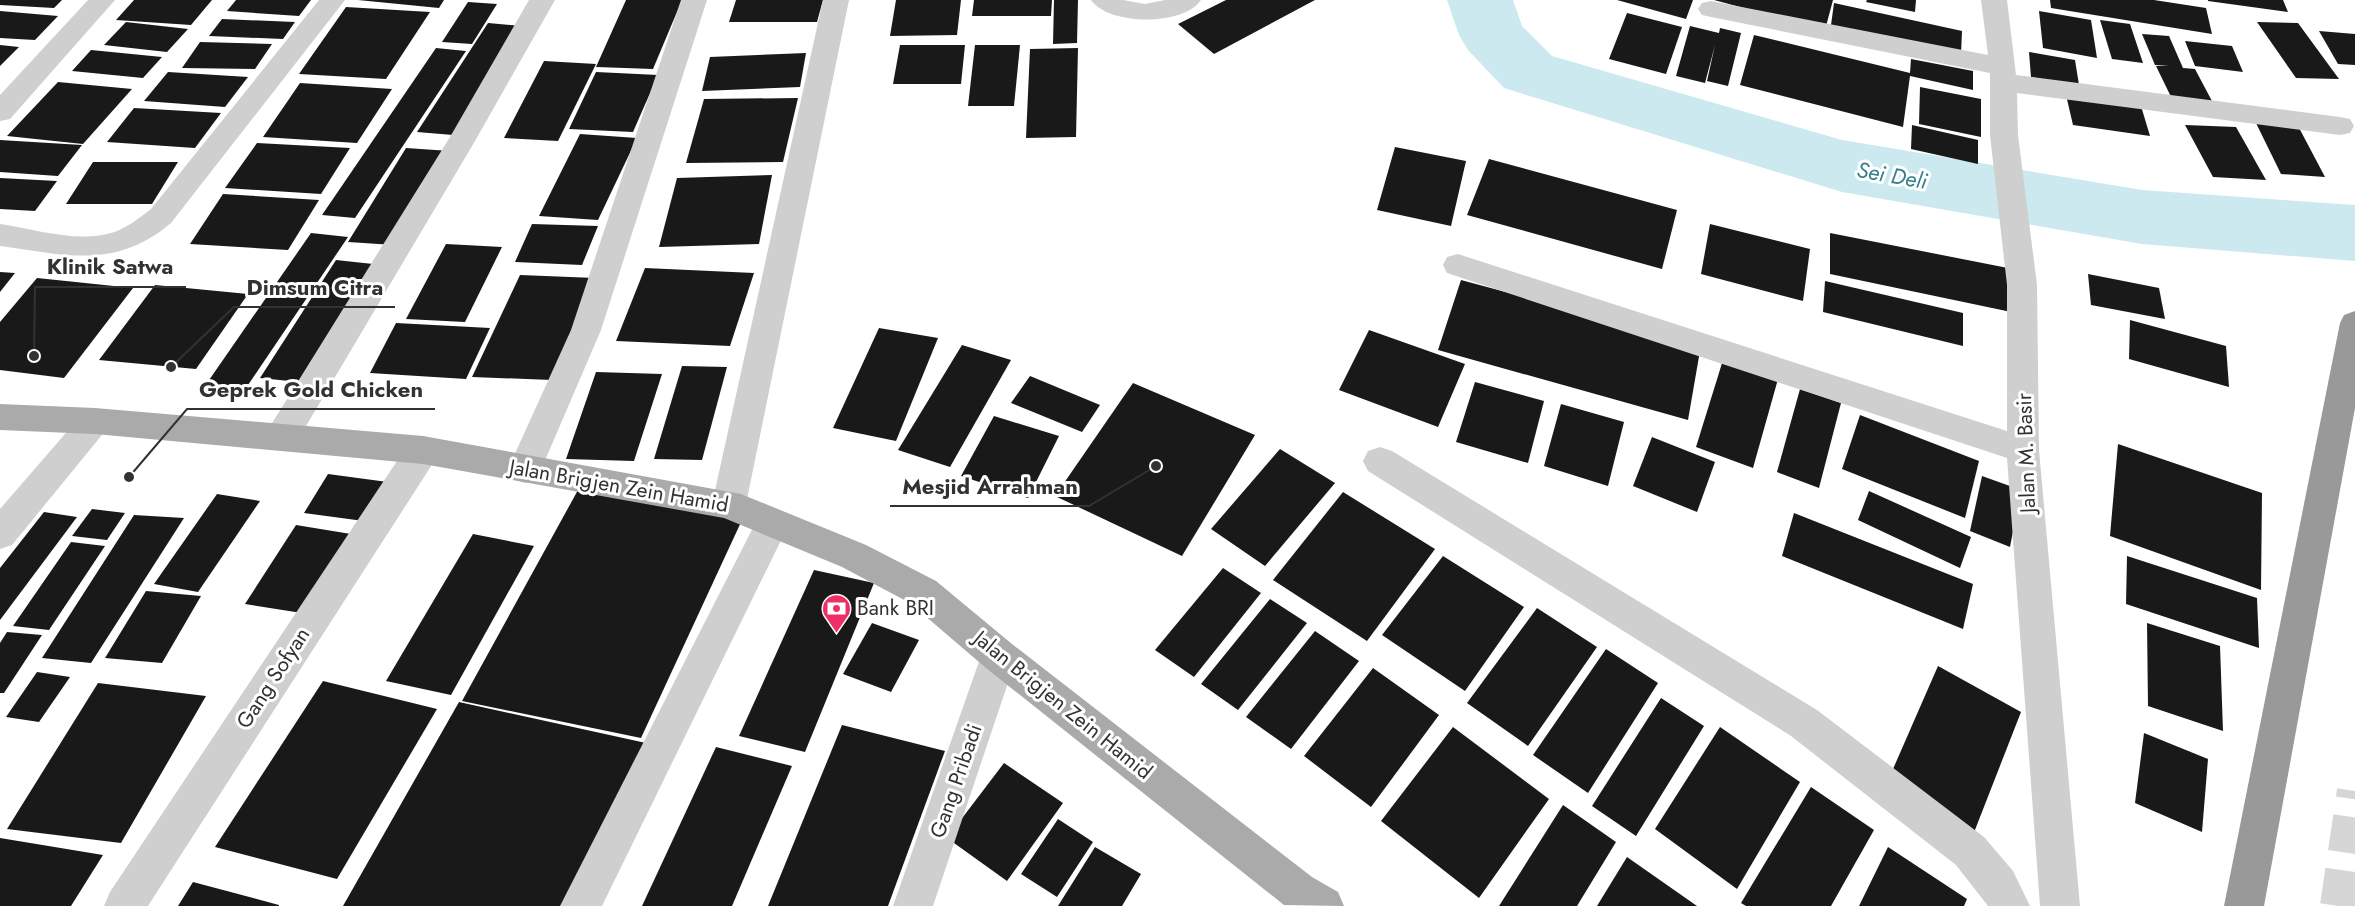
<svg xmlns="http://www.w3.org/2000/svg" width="2355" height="906" viewBox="0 0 2355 906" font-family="Jost,sans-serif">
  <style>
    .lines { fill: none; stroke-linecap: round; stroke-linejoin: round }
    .river { fill: #cce9ef; fill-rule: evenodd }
    .building { fill: #191919 }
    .highway-tunnel { stroke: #d6d6d6; stroke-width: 36; stroke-dasharray: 36 18; stroke-linecap: butt }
    .street { fill: #cfcfcf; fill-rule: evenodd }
    .primary { fill: #aaa; fill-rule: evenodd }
    .highway { fill: #999; fill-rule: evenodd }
    .labels { text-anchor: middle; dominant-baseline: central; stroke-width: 6; stroke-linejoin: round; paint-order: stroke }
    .street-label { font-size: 21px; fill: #323232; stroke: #fff }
    .poi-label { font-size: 21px; fill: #323232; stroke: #fff; text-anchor: start }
    .water-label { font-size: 22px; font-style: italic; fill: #367e8c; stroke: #fff }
    .leader { fill: none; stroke: #323232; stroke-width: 2 }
    .callout-dot { fill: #323232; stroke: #fff; stroke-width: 2 }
    .callout-label { font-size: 22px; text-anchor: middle; font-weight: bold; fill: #323232; stroke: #fff; stroke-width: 6; stroke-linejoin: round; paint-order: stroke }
  </style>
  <rect width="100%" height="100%" fill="#fff"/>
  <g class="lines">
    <polygon class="river" points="1447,0 1513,0 1522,26 1552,56 1842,140 2142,190 2355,205 2355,261 2142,244 1842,192 1504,88 1468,50 1459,35"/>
  </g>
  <g class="building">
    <polygon points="0,0 62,0 54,8 0,5"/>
    <polygon points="134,0 212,0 191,25 116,20"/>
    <polygon points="236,0 311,0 299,16 227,11"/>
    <polygon points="358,0 444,0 439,8"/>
    <polygon points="626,0 682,0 653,69 596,67"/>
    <polygon points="736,0 823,0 817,22 729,22"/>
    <polygon points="896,0 961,0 957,35 890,36"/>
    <polygon points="974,0 1052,0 1051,16 972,16"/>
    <polygon points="1054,0 1078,0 1077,43 1053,44"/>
    <polygon points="1226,0 1315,0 1214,54 1178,24"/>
    <polygon points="1617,0 1693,0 1686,19"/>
    <polygon points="1714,0 1833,0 1825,30"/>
    <polygon points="1867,0 1916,0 1915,12 1866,2"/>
    <polygon points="2050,0 2154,0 2206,8 2212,34 2051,8"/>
    <polygon points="2208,0 2283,0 2288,12 2208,1"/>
    <polygon points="468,2 497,4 472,44 442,42"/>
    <polygon points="1834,3 1962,31 1961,54 1831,25"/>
    <polygon points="346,7 430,12 386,79 299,74"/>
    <polygon points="0,11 58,16 35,40 0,38"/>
    <polygon points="2039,11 2091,20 2097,58 2043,48"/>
    <polygon points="1627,13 1682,27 1666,74 1609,59"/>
    <polygon points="222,19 295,22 283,39 209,36"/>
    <polygon points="2100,20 2130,24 2143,63 2112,59"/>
    <polygon points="126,22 188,29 167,52 104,45"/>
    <polygon points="2257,22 2298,23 2339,79 2296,78"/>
    <polygon points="488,23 521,26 453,135 417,132"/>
    <polygon points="1690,26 1719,33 1720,28 1741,33 1728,86 1707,81 1715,45 1705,83 1676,76"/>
    <polygon points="2319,31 2355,34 2355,65 2338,64"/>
    <polygon points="2142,34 2169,36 2183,68 2195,69 2213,103 2173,101 2156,66 2169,66 2155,65"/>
    <polygon points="1754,35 1910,73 1911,59 1973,71 1973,90 1910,76 1903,127 1740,85"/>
    <polygon points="2185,41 2232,46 2243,72 2195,66"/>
    <polygon points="200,42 272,44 255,69 182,68"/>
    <polygon points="0,45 19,47 0,66"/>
    <polygon points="900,45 965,45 961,84 893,84"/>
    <polygon points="975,45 1020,45 1014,106 968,106"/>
    <polygon points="436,48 466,51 355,218 322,215"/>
    <polygon points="1078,48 1076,137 1026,138 1030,49"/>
    <polygon points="91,50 162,57 143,78 72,71"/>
    <polygon points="2029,52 2075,60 2079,85 2031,77"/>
    <polygon points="806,53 800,87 702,91 710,57"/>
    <polygon points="544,61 596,64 558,141 504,138"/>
    <polygon points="168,72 248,77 225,107 144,101"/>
    <polygon points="596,72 658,75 633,132 569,129"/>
    <polygon points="58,82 132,89 83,144 7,136"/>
    <polygon points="300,83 392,89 357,143 263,137"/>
    <polygon points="1920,87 1981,99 1981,137 1919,124"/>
    <polygon points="2066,95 2141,106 2150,136 2073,125"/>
    <polygon points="798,98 783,162 686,163 704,99"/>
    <polygon points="134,108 221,113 195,148 107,142"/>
    <polygon points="2255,121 2297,124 2325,177 2281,174"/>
    <polygon points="1912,125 1978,140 1978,164 1911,149"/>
    <polygon points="2185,125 2236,127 2266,180 2213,177"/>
    <polygon points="580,134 637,138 598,220 539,216"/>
    <polygon points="0,140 82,145 58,176 0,172"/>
    <polygon points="257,143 350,148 321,194 225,188"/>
    <polygon points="1395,147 1466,161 1451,226 1377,210"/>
    <polygon points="406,148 450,151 394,245 348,242"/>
    <polygon points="1489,159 1677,210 1662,269 1467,215"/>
    <polygon points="93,162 178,162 152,204 66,204"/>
    <polygon points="772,175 759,244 659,247 677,178"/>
    <polygon points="0,178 57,181 35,211 0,209"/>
    <polygon points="223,194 319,200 288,250 190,244"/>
    <polygon points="532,224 598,226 582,265 515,262"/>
    <polygon points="1710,224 1810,249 1803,301 1701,274"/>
    <polygon points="311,233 348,237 246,388 207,383"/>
    <polygon points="1830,233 2013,269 2016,313 1830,274"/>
    <polygon points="446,244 502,247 465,322 406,319"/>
    <polygon points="336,260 373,264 299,382 260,378"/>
    <polygon points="645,268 754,273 730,346 616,341"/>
    <polygon points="0,272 15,273 0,292"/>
    <polygon points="2088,274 2159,288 2165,319 2091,305"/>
    <polygon points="520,275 595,278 552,380 472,377"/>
    <polygon points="37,278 133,288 64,378 0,370 0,322"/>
    <polygon points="1461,280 1701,345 1688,420 1438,350"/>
    <polygon points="1825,281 1963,313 1963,346 1823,312"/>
    <polygon points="155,285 248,294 196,369 99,360"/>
    <polygon points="2130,320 2226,346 2229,387 2129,359"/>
    <polygon points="396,323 490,328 466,379 370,373"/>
    <polygon points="879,328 938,338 896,441 833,428"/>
    <polygon points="1369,330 1465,364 1438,427 1339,390"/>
    <polygon points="962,345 1011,360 950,467 898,450"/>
    <polygon points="1723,360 1778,379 1753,468 1696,447"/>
    <polygon points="682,366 727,367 702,460 654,459"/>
    <polygon points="596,372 662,374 634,461 566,459"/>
    <polygon points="1030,376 1100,405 1082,432 1011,403"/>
    <polygon points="1475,382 1544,401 1528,463 1456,442"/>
    <polygon points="1133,383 1255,435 1182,556 1055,496"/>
    <polygon points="1800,389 1841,403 1819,488 1777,472"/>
    <polygon points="1561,404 1624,422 1608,486 1544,466"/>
    <polygon points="1860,415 1979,461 1965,518 1842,469"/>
    <polygon points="994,416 1059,436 1028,498 961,476"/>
    <polygon points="1652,437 1715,462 1697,512 1633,486"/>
    <polygon points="2118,444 2262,493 2261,590 2110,536"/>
    <polygon points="1280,449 1335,483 1265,566 1211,529"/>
    <polygon points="328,474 395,483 371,522 304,513"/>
    <polygon points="1982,476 2021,490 2010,547 1970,531"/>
    <polygon points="578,490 742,520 641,738 462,701"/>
    <polygon points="1869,491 1971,537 1960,568 1858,520"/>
    <polygon points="1343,492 1435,549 1367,641 1273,580"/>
    <polygon points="217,494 260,501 198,592 154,584"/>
    <polygon points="92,509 125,513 107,540 72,536"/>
    <polygon points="44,512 77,517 0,620 0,568"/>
    <polygon points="1794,513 1973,584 1963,629 1782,556"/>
    <polygon points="134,515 184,518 91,663 42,658"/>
    <polygon points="296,525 357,535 308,614 245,604"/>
    <polygon points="473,534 534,546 451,695 386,681"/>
    <polygon points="71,542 105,546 49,630 13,626"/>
    <polygon points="1443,556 1524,607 1465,691 1382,635"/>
    <polygon points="2127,556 2257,598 2259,648 2126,604"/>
    <polygon points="1223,568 1261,593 1194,677 1155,650"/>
    <polygon points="814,570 874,583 805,752 739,736"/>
    <polygon points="146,591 201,596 162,663 105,658"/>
    <polygon points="1270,599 1307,623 1238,710 1201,684"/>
    <polygon points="1537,608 1597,647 1528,746 1467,703"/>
    <polygon points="872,623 919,640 891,692 843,674"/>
    <polygon points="2147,623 2220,646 2223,731 2148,706"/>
    <polygon points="1315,631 1359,661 1291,749 1246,717"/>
    <polygon points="7,632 42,635 4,693 0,693 0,643"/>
    <polygon points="1606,649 1658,683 1588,793 1533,755"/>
    <polygon points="1938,666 2021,712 1973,835 1886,785"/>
    <polygon points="1373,668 1439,715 1371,807 1304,756"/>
    <polygon points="37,672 70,677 39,722 6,717"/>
    <polygon points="323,681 437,709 337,879 215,847"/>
    <polygon points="98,683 206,696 121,843 7,829"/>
    <polygon points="1661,698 1704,726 1636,836 1592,806"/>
    <polygon points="459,702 646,743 563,906 343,906"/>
    <polygon points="842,725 945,751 888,906 768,906"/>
    <polygon points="1453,727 1549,799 1479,898 1381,821"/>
    <polygon points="1720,727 1800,782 1737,889 1655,829"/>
    <polygon points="2144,733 2208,759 2202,832 2135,803"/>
    <polygon points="716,747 792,766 732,906 642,906"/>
    <polygon points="1004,763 1063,803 1007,881 947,838"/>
    <polygon points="1811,787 1874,830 1831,906 1746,906 1741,903"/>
    <polygon points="1563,805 1616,842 1577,906 1499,906"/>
    <polygon points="1058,819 1093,842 1057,897 1021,874"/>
    <polygon points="0,838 103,855 71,906 0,906"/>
    <polygon points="1095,847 1141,874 1122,906 1058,906"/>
    <polygon points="1888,847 1967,899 1964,906 1859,906"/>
    <polygon points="1627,857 1697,906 1597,906"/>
    <polygon points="193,882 279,905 279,906 178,906"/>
  </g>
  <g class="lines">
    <polyline class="highway-tunnel" points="2338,906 2355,791"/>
    <g class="street">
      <polygon points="88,0 115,0 10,119 0,121 0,95"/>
      <path d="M319 0H345L171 223C115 270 66 255 0 246V224C34 229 77 243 111 233 126 229 139 218 151 209Z"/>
      <polygon points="529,0 555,0 475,141 293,448 281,451 269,448 265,438 269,428 450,137"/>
      <polygon points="681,0 707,0 601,330 537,479 525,483 513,479 508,469 571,330"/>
      <polygon points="823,0 849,0 746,504 741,514 729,518 717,514 712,504"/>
      <path d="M1091 0H1123L1145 4 1165 0H1201C1184 26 1109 26 1091 0Z"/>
      <polygon points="1981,0 2007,0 2016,75 2340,117 2350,119 2354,126 2350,133 2340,135 2017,93 2018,135 2037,285 2039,450 2080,906 2040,906 2007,458 1447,273 1443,265 1447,257 1458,254 2007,431 2007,285 1990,135 1990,73 1711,17 1702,15 1698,9 1702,3 1711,1 1988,55"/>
      <polygon points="95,408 106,412 111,421 106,430 12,545 0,549 0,509 84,412"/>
      <polygon points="423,436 435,440 439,450 435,460 148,906 104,906 110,892 411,440"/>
      <polygon points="1380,447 1392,451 1817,710 1984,837 2013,871 2030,906 1988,906 1956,865 1791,736 1368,471 1363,461 1368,451"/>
      <polygon points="772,509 784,514 789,524 602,906 560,906 760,514"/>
      <polygon points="999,639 1012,644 1017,656 933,906 893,906 981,656 986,644"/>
    </g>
    <polygon class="primary" points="0,404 95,408 423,436 741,494 866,545 936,581 1012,644 1312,877 1338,892 1344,906 1284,905 986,668 910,603 842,567 724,518 423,464 95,434 0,430"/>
    <polygon class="highway" points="2355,311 2355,408 2264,906 2224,906 2340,323 2344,315"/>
  </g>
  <defs>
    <symbol id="bank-pin" viewBox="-11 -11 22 30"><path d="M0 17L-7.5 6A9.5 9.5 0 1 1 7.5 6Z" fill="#ee2f66" stroke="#fff"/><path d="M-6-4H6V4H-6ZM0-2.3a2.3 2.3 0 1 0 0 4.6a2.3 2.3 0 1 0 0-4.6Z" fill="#fff"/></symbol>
  </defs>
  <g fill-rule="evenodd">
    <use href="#bank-pin" x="820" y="592" width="33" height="45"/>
  </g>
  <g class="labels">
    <g class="street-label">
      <text transform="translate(2026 453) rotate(-92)">Jalan M. Basir</text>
      <text transform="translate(619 486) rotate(10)">Jalan Brigjen Zein Hamid</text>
      <text transform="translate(273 678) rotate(-57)">Gang Sofyan</text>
      <text transform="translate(1063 705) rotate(39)">Jalan Brigjen Zein Hamid</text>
      <text transform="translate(956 781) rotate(-71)">Gang Pribadi</text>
    </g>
    <g class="poi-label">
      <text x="857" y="608">Bank BRI</text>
    </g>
    <g class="water-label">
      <text transform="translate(1892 175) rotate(10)">Sei Deli</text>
    </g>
  </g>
  <path class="leader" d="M34 356L35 287H186M171 367L234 307H395M129 477L187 409H435M1156 466L1089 506H890"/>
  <g class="callout-dot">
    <circle cx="34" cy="356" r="6"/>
    <circle cx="171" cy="367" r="6"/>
    <circle cx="129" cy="477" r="6"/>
    <circle cx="1156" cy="466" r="6"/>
  </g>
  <g class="callout-label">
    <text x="110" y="274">Klinik Satwa</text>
    <text x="315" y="295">Dimsum Citra</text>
    <text x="311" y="397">Geprek Gold Chicken</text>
    <text x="990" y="494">Mesjid Arrahman</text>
  </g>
</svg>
